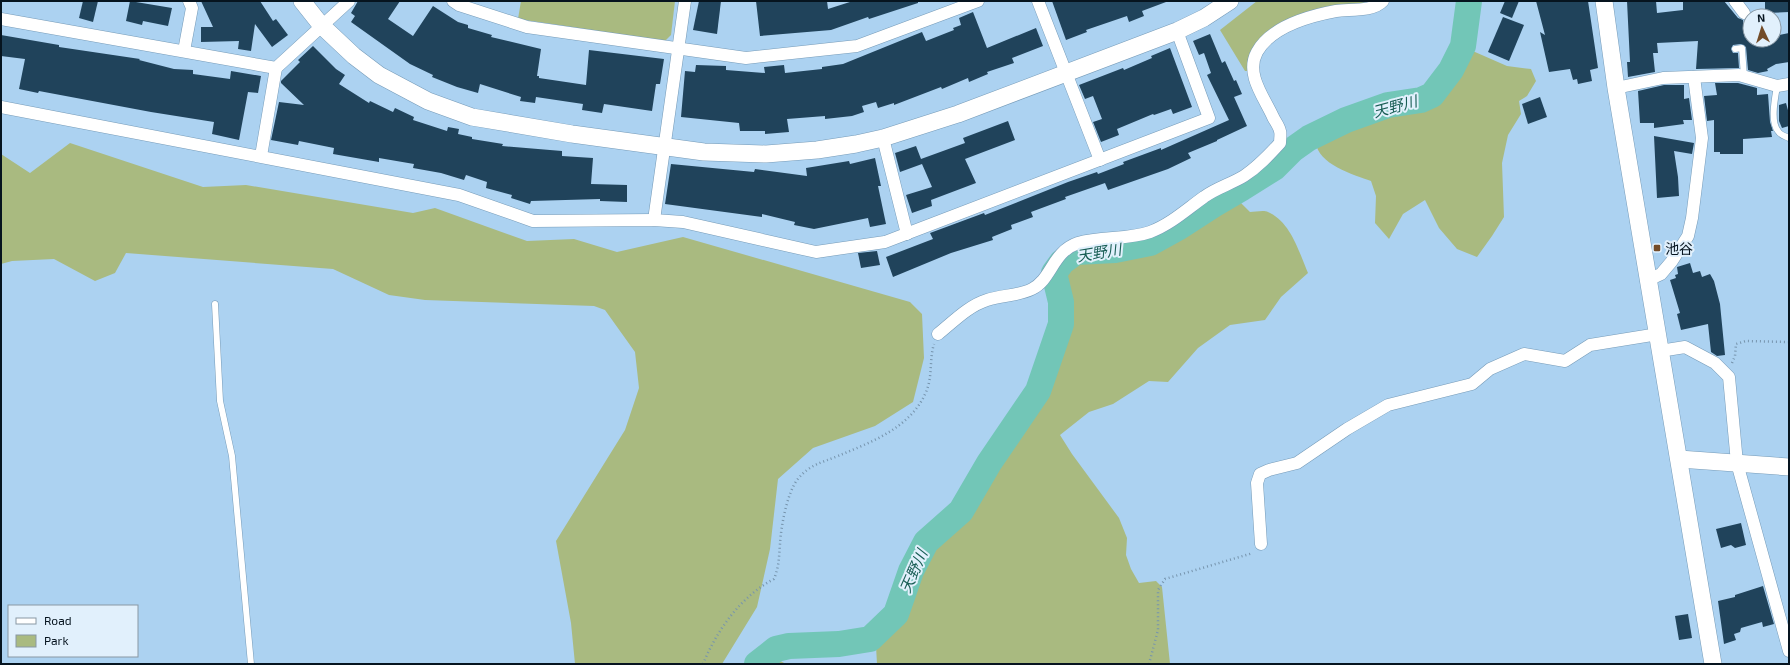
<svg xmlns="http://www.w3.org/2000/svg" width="1790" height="665" viewBox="0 0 1790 665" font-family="'Exo 2','Noto Sans JP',sans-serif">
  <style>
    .green { fill: #a9ba80 }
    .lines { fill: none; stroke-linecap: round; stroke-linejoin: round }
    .river { stroke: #72c6b7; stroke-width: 26 }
    .building { fill: #20435b }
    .lane-casing { stroke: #769bb8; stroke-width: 7 }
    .street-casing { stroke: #769bb8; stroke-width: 13 }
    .secondary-casing { stroke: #769bb8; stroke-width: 18 }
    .path { stroke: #7694ad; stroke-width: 2.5; stroke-dasharray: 1 3; stroke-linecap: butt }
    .lane { stroke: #fff; stroke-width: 6 }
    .street { stroke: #fff; stroke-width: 12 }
    .secondary { stroke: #fff; stroke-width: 17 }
    .poi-dot { fill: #734c29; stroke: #e1f0fc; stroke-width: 1.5 }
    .labels { text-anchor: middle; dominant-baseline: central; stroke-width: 4; stroke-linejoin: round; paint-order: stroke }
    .poi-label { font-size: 14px; fill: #06141f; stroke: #e1f0fc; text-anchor: start }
    .water-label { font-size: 15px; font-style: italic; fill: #195e55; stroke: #e1f0fc }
  </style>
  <rect width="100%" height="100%" fill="#acd2f1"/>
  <g class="green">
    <polygon points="521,1 675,1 671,35 665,41 518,19"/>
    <polygon points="1257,1 1371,1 1340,8 1263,37 1253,71 1245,71 1220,30"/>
    <path d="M1457 49 1475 52 1507 66 1531 69 1536 81 1527 96 1519 101 1521 114 1508 135 1502 163 1504 217 1492 236 1477 257 1457 249 1439 228 1425 200 1403 214 1389 239 1375 223 1376 196 1371 181C1354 175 1317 164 1316 142 1316 136 1323 125 1326 119L1356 105 1408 95 1431 89Z"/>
    <polygon points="70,143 203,187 246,185 413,213 435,208 527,241 574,239 617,252 683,237 910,302 922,314 924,358 913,402 875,426 813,448 778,479 770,549 757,607 722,664 575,664 571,623 556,541 625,430 639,388 635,352 605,310 594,306 425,300 389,295 333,269 126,253 115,273 95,281 54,259 12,261 1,264 1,154 30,173"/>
    <path d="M1241 203 1250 212C1255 212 1264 210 1268 212 1291 222 1299 252 1308 273L1281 297 1265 320 1230 325 1198 348 1168 382 1149 381 1113 404 1089 412 1060 435 1072 454 1119 518 1127 538 1126 555 1131 569 1139 583 1156 581 1162 587 1170 664H877L876 646 898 617 900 608 956 505 980 474 1018 431 1031 422 1050 384 1063 344 1069 312 1058 281 1066 263 1156 246 1169 237 1195 225 1217 209Z"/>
    <polygon points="773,657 786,664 761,664"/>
  </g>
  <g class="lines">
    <polyline class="river" points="757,664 776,649 789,646 839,644 870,639 896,614 911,571 926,542 961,511 989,463 1038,391 1061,324 1061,302 1054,273 1062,262 1076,252 1115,250 1150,243 1179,227 1213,205 1242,188 1274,168 1292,150 1309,138 1346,120 1388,105 1421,100 1432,95 1451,70 1463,46 1469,1"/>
  </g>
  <g class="building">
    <polygon points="83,1 98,1 93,22 79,18"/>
    <polygon points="130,1 172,8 168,26 143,21 142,25 126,21"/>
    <polygon points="201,1 260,1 273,21 276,19 288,35 272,47 255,24 251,51 238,49 239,41 201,42 201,27 213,27"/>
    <polygon points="358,1 400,1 388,19 413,36 433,6 458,22 468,25 468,28 492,35 491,37 541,49 537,76 539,76 539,78 586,85 589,50 664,59 660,84 656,84 652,111 604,104 602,113 582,110 583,104 536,97 535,103 520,101 521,97 480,84 478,93 457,87 432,77 433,75 410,64 351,22 355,16 351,13"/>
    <polygon points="699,1 721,1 717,34 693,30"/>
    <polygon points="756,1 827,1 828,9 853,1 918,1 918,3 869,19 868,17 831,30 760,36"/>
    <polygon points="1052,1 1165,1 1166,2 1142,11 1144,16 1129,22 1127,16 1086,30 1087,32 1066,40"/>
    <polygon points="1505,1 1519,1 1512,18 1500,13"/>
    <polygon points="1536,1 1588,1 1598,68 1590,70 1592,81 1578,84 1577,79 1573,80 1570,69 1549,72 1540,32 1545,35"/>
    <polygon points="1627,1 1656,1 1657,13 1683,10 1683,1 1724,1 1738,18 1743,20 1745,38 1750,37 1750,40 1774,40 1774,36 1789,33 1789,62 1776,64 1767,69 1768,71 1758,73 1748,70 1746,47 1741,44 1733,45 1731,49 1733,53 1738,53 1739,68 1696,69 1698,41 1657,43 1658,53 1653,53 1655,72 1628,77 1627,62 1630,62"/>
    <polygon points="1765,1 1789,1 1789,12 1765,13"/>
    <polygon points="973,12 987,48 1036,28 1043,46 1012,58 1014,63 987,72 988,74 969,82 968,78 942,89 941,87 894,105 894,103 878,108 876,102 862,106 864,112 852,116 825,119 825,116 787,119 789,132 765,134 765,131 740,131 739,123 681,117 685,71 695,72 696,65 726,66 726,70 765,73 764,67 784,65 785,73 822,69 822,67 843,64 922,32 926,41 954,30 953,28 961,25 959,18"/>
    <polygon points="1503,17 1524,25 1509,61 1488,52"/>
    <polygon points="1210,34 1222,63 1225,61 1234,81 1236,80 1242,94 1234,97 1247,126 1217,140 1217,141 1188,153 1191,158 1168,169 1108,190 1105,183 1065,197 1066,199 1031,212 1033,217 1011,225 1012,229 992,237 993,240 951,253 893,277 886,257 933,239 930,233 984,213 985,215 1068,182 1097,172 1098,174 1124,164 1123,162 1161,148 1161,150 1229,120 1207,75 1211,73 1204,53 1199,55 1193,41"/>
    <polygon points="1,35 59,45 59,47 140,59 139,60 174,69 193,70 193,74 230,79 231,71 261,76 258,93 248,92 239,140 212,134 214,122 151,112 39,91 38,93 19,89 25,59 1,56"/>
    <polygon points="313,46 336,69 345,75 339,84 369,103 370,101 393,112 395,108 414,117 413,120 447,131 448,127 459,129 458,134 472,137 472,139 503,144 502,146 562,151 562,156 593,158 591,184 627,185 627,202 600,201 600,199 531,201 530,204 511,198 512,195 486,188 487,182 466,175 464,180 441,173 413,168 414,164 379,158 379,162 333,154 334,148 299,141 298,145 271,140 279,102 304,105 281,83 281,81 300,62 298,60"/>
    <polygon points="1170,48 1192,107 1173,114 1171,109 1154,115 1153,114 1117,129 1119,135 1101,142 1093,122 1102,119 1093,96 1085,99 1079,85 1123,68 1124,70 1152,58 1151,56"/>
    <polygon points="1715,83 1738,83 1757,88 1757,95 1768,94 1770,122 1773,131 1771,131 1772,137 1743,139 1743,154 1720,154 1720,152 1714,152 1714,120 1707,121 1704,96 1717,95"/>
    <polygon points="1664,85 1684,85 1684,99 1689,98 1692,120 1683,120 1684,124 1654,128 1654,123 1640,123 1638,91"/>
    <polygon points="1540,97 1547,117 1528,124 1522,104"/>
    <polygon points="1786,103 1789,114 1789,126 1782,128 1779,121 1779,105"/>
    <polygon points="1008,121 1015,140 965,159 976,183 931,200 932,206 912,213 906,195 932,187 922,164 900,172 895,153 916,146 921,159 965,143 963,138"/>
    <polygon points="1654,136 1694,143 1692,154 1674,151 1678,177 1679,196 1657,198"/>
    <polygon points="875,158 881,186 878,186 886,224 870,227 868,218 814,229 794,225 795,222 762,214 762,217 665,204 671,164 754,172 755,169 807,176 806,168 849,161 850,164"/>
    <polygon points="877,251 880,265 861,268 858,253"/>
    <polygon points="1690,263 1693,273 1700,271 1702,277 1710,274 1714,281 1720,304 1725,355 1717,356 1711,352 1708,324 1681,330 1677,314 1680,313 1670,280 1676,278 1675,275 1678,274 1677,267"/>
    <polygon points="1741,523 1746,545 1735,548 1731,545 1721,548 1716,529"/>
    <polygon points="1763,586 1774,624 1763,627 1762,622 1741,628 1740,632 1734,634 1736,640 1724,644 1718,601 1735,597 1735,595"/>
    <polygon points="1688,614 1692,638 1679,640 1675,616"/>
  </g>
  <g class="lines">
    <defs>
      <g id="lane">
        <polyline points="1735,49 1742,48 1744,77"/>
        <path d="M1777 86C1775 98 1770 122 1778 131 1780 135 1785 136 1789 138"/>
        <polyline points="215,304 220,401 232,456 251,664"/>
      </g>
      <g id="street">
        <polyline points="453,1 459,5 527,27 746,58 857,46 978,1"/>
        <polyline points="1038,1 1100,160"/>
        <polyline points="1735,1 1744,13"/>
        <polyline points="1,19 276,68 349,1"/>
        <polyline points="184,51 192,8 189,1"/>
        <polyline points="1616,88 1663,78 1739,75 1777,86 1789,84"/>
        <polyline points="1,107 459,195 533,221 654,220 683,222 816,252 885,242 1209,118 1177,31"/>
        <polyline points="883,138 907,234"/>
        <polyline points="261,156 276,68"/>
        <polyline points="654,220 685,1"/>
        <polyline points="1648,280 1661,274 1672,261 1688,236 1692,218 1702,138 1694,77"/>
        <path d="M938 334C953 322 968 306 987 300 1002 295 1018 296 1032 289 1052 279 1052 252 1078 243 1101 236 1128 240 1150 232 1171 224 1187 209 1204 197 1216 188 1231 184 1244 176 1258 167 1269 155 1280 143 1280 139 1281 134 1280 131 1279 126 1275 121 1273 117 1264 97 1245 74 1257 52 1271 27 1309 16 1336 11 1350 9 1373 12 1383 1"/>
        <polyline points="1660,351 1685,347 1715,363 1729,377 1737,463 1789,651"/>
        <polyline points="1261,544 1257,483 1260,474 1269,470 1297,463 1347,429 1388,405 1472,384 1490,369 1524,354 1565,361 1590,345 1658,334"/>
      </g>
      <g id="secondary">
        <polyline points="302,1 321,25 354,56 379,75 428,101 472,117 572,134 704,152 766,154 817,150 856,144 883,138 958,114 1177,31 1204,18 1230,1"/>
        <polyline points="1604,1 1616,88 1713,664"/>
        <polyline points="1679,459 1789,467"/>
      </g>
    </defs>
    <use href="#lane" class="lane-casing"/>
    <use href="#street" class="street-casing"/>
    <use href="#secondary" class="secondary-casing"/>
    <g class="path">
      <polyline points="1732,363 1735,356 1736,344 1746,341 1789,342"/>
      <path d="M703 664C717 630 741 596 774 579 779 567 779 557 780 544 781 526 787 494 797 480 810 464 821 463 838 456 871 442 911 428 926 392 933 376 929 360 934 344"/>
      <polyline points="1149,664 1158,630 1158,590 1165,579 1253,553"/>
    </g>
    <use href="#lane" class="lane"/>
    <use href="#street" class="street"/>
    <use href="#secondary" class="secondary"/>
  </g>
  <rect class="poi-dot" x="1653" y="244" width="8" height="8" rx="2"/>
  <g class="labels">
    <g class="poi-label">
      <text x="1665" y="248">池谷</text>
    </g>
    <g class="water-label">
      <text transform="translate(1395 106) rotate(-15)">天野川</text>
      <text transform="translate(1099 252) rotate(-9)">天野川</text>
      <text transform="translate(913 571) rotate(-66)">天野川</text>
    </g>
  </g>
  <rect width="1790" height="665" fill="none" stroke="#06141f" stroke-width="4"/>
  <rect x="8" y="605" width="130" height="52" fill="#e1f0fc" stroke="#8998a4"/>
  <rect x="16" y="618" width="20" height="6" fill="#ffffff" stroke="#8998a4"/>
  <text x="44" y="625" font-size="12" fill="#06141f">Road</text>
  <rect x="16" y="635" width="20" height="12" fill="#a9ba80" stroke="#8998a4"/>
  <text x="44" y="645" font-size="12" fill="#06141f">Park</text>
  <g transform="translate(1762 28) rotate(356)"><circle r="19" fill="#e1f0fc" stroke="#8998a4"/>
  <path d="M0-3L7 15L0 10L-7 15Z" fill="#734c29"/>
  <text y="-6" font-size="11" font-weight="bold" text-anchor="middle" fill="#06141f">N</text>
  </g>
</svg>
